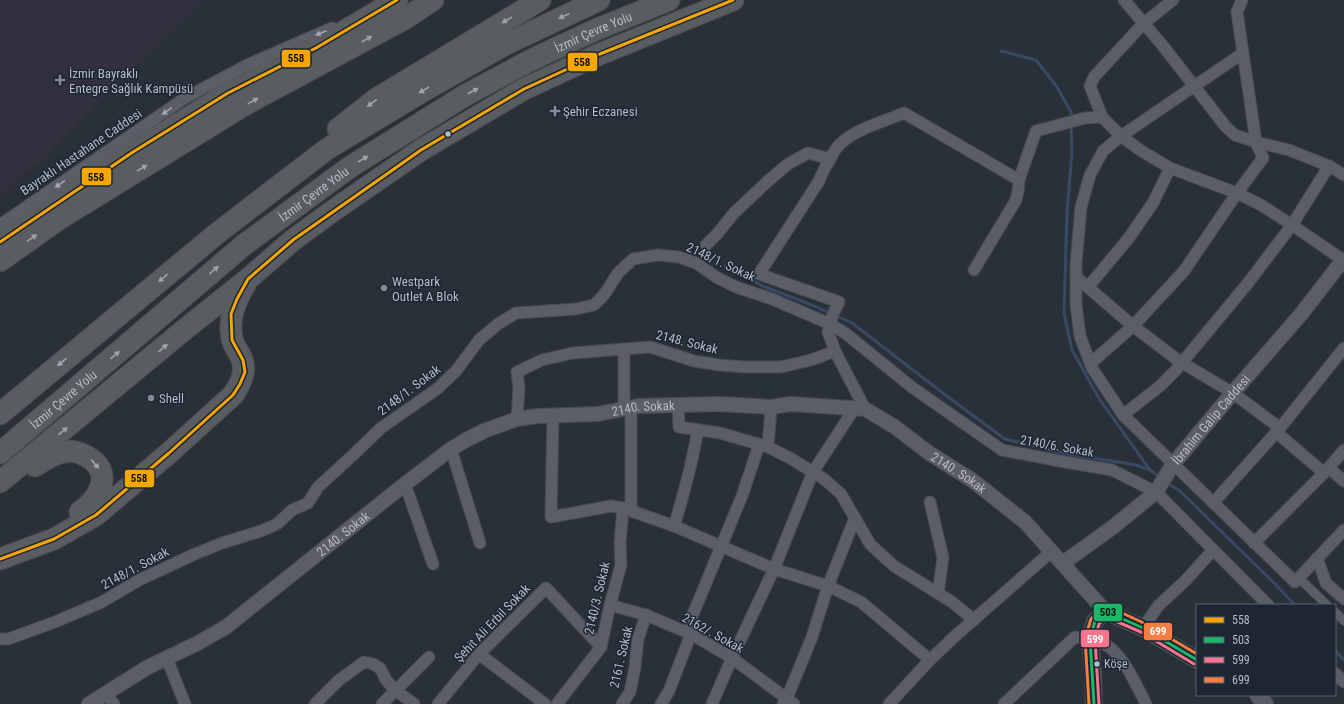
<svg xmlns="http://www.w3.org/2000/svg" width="1344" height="704" viewBox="0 0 1344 704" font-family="'Roboto Condensed',sans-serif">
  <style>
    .medical { fill: #31303e }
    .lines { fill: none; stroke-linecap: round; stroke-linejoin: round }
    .stream { stroke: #384963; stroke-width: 3 }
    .pedestrian-casing { stroke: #484c53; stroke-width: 10 }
    .minor-casing { stroke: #484c53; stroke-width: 13 }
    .tertiary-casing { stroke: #484c53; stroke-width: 16 }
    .secondary-casing { stroke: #484c53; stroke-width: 18 }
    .motorway-casing { stroke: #474c53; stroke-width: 23 }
    .pedestrian { stroke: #5a5e66; stroke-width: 8 }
    .minor { stroke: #5a5e66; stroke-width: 11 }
    .tertiary { stroke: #5a5e66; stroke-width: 14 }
    .secondary { stroke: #595d64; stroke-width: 16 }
    .motorway { stroke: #5a5d60; stroke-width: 21 }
    .bus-1-casing { stroke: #1d2633; stroke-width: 6 }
    .bus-2-casing { stroke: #1d2633; stroke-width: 6 }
    .bus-3-casing { stroke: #1d2633; stroke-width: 6 }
    .bus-4-casing { stroke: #1d2633; stroke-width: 6 }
    .bus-1 { stroke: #f7a600; stroke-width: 3 }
    .bus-2 { stroke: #1ab867; stroke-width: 3 }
    .bus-3 { stroke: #fc738d; stroke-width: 3 }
    .bus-4 { stroke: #f77d43; stroke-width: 3 }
    .oneway { fill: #9ea4af }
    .oneway2 { fill: #a2a9b5 }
    .poi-dot { fill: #848b96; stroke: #1d2633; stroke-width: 1.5 }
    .bus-dot { fill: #b4bcc9; stroke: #1d2633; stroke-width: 1.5 }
    .labels { text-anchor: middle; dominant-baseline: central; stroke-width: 3; stroke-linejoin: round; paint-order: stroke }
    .bus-label { font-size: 12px; fill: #b4bcc9; stroke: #1d2633; text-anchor: start }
    .street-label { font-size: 13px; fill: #b4bcc9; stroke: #1d2633 }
    .poi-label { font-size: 13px; fill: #b4bcc9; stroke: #1d2633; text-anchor: start }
    .line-badge { stroke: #1d2633; stroke-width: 1.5 }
    .badge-label { font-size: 11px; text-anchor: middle; font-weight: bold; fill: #fff }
    .pale-badge-label { font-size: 11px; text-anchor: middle; font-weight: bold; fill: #111 }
  </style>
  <rect width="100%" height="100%" fill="#2a3038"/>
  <polygon class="medical" points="0,0 202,0 40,161 0,197"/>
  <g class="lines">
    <g class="stream">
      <polyline points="1001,51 1036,60 1057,87 1071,112 1071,119"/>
      <polyline points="1071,125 1072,152 1067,212 1064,313 1072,350 1100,400 1150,470"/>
      <polyline points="725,266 765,287 812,305 852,323 948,397 1005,439 1063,453 1136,465 1150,470 1160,477"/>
      <polyline points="1166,482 1180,491 1273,582 1295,605"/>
      <polyline points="1335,650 1344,660"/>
    </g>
    <defs>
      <g id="pedestrian">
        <polyline points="1299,578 1327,605"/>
        <polyline points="1335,612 1344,621"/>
      </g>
      <g id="minor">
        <polyline points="1124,0 1163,46 1226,127 1235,135 1256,142 1289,150 1329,166 1344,175"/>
        <polyline points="1243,53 1121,136 1103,151 1090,175 1081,207 1076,264 1076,304 1080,336 1092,368 1123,415 1295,582 1344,530"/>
        <polyline points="1102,117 1090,86 1094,77 1143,24 1173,0"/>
        <polyline points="0,225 185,98 247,65 332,28"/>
        <polyline points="706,245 717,234 734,213 768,181 788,164 808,153 830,159"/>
        <polyline points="974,270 1016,200 1018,192 1019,180 1036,131 1085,118 1102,117 1121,136 1140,150 1170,168 1237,193 1261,205 1292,225 1343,260"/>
        <polyline points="1076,277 1133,326 1179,361 1233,393 1280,428 1344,348"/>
        <polyline points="1088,287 1128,239 1153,203 1170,168"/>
        <polyline points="624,349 624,409"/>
        <path d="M835 351 828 332 833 314 839 302 759 274 819 181C822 173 825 167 830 159 833 154 835 149 840 144 857 128 883 122 904 113L1019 180"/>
        <polyline points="1091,363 1133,326 1184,271 1237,193 1263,158 1256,142 1237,12 1242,0"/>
        <polyline points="678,405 679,427 720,433 768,447 790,458 824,479 841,494 870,544 894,566 952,602 974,620"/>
        <polyline points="631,408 631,510"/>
        <polyline points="553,415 551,517 611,506 623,508 674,526 774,569 828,586 812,637 787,698 783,704"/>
        <polyline points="1123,415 1160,386 1175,371 1248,283 1292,225 1329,166"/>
        <polyline points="517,419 519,388 517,372 542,360 573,353 650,347 694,361 719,365 745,367 781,367 811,360 835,351 865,409"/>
        <polyline points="1276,432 1324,473"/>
        <polyline points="768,447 771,407"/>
        <polyline points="451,449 480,543"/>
        <polyline points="1329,468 1344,481"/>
        <polyline points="405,484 433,564"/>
        <polyline points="930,502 943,558 938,593"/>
        <polyline points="1213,503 1280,428"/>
        <polyline points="855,518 828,586 861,602 930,660"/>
        <path d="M674 526C684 494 692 463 698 430"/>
        <polyline points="1254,543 1324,473 1344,450"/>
        <polyline points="1317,558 1326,583 1344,599"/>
        <polyline points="610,605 646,615 691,634 732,658 794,704"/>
        <polyline points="1143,628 1158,606 1186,580 1213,550"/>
        <polyline points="686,631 742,496 759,445"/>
        <polyline points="0,639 8,639 55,622 102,602 139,580 195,554 222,543 261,531 277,524 292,510 308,503 318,487 353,455 381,428 437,389 456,371 479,340 498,324 516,313 576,309 594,305 604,295 618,273 633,259 658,255 679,257 696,263 716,277 736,287 772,299 830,324 845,333 913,388 1002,450 1065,462 1112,470 1156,492 1268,605"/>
        <polyline points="479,654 545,704"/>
        <polyline points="167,659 185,704"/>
        <polyline points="1335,673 1344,682"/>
        <polyline points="106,694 114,704"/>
        <polyline points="315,704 339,680 364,662 373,664 380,668 386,680 395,690 414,704"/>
        <polyline points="382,704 429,657"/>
        <polyline points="438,704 479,654 546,588 601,647"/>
        <polyline points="557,704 601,647 610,605 621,565 620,543 623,508"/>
        <polyline points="622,704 630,692 635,667 638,639 646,615"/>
        <polyline points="661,704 669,691 691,634"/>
        <polyline points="712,704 732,658 774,569 813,472 854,409"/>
        <polyline points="889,704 930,660 954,637 1052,551"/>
        <path d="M1004 704 1075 637C1086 639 1099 640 1108 646 1126 660 1136 685 1146 704"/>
      </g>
      <g id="tertiary">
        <path id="s1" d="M1063 563 1113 527 1156 492 1173 464 1230 396 1302 313 1343 260 1344 261"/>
        <path id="s2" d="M89 704 148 667 196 644 226 627 405 484 451 449 466 440 486 430 517 419 538 416 598 414 638 406 678 405 719 404 771 407 791 404 865 409 895 427 929 453 972 480 1025 522 1105 611"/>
      </g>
      <g id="secondary">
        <polyline points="1258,695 1265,704"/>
        <polyline points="1094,704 1093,674 1090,639 1095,621 1105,611 1143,628 1197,660"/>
      </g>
      <g id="motorway">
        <polyline points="338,129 376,99 540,0"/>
        <polyline points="0,242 133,152 228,93 316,48 397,0"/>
        <polyline points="0,261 59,219 246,104 406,18 433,0"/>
        <polyline points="0,414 215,235 327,149 425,90 506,44 599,0"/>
        <path id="s3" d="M0 453 245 244 350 167 464 96 531 60 595 30 669 0"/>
        <path d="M35 466C45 460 54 453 65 452 72 450 80 453 86 456 115 471 100 498 80 512"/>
        <polyline points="0,482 184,330 248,279 293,240 334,210 421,150 524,89 600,54 733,0"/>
        <path d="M0 559 54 539 96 515 169 453 233 395C241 383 248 370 240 355 237 350 233 344 232 338 228 318 235 302 245 285"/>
      </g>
    </defs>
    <use href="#pedestrian" class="pedestrian-casing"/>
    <use href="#minor" class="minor-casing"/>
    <use href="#tertiary" class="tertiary-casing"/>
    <use href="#secondary" class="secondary-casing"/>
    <use href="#motorway" class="motorway-casing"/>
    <use href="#pedestrian" class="pedestrian"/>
    <use href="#minor" class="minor"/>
    <use href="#tertiary" class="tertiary"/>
    <use href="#secondary" class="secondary"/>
    <use href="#motorway" class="motorway"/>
    <defs>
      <g id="bus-1">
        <polyline points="0,242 133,152 228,93 316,48 397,0"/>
        <polyline points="0,559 54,539 96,515 169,453 233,395 240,384 245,372 243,360 232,340 231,314 237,299 248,279 293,240 421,150 524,89 600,54 733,0"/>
      </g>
      <polyline id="bus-2" points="1094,704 1090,639 1095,621 1105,611 1143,628 1197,660"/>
      <polyline id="bus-3" points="1099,704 1095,639 1099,624 1106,617 1141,632 1194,664"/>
      <polyline id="bus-4" points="1089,704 1085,638 1091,619 1103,606 1107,606 1146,624 1197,654"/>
    </defs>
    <use href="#bus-1" class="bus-1-casing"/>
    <use href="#bus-2" class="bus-2-casing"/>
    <use href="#bus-3" class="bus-3-casing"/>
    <use href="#bus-4" class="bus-4-casing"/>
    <use href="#bus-1" class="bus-1"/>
    <use href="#bus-2" class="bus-2"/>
    <use href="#bus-3" class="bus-3"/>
    <use href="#bus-4" class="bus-4"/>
  </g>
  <defs><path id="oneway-solid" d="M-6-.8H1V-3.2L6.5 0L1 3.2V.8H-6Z"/></defs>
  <g class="oneway">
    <use href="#oneway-solid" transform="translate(564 16) rotate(155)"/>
    <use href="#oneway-solid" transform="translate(507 20) rotate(149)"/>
    <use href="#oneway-solid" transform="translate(367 39) rotate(-29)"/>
    <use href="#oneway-solid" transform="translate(424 90) rotate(149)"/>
    <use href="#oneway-solid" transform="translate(473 91) rotate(-28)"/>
    <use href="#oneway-solid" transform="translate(253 101) rotate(-29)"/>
    <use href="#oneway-solid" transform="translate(372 103) rotate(143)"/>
    <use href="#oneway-solid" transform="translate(363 159) rotate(-31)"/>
    <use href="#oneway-solid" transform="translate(142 168) rotate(-31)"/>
    <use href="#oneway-solid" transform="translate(32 238) rotate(-35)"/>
    <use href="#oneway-solid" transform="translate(214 270) rotate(-40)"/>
    <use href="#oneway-solid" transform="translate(163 278) rotate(140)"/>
    <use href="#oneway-solid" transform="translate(163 348) rotate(-40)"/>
    <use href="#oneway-solid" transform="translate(115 355) rotate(-40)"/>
    <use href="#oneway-solid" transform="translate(62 362) rotate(140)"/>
    <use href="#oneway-solid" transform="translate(63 431) rotate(-39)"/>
    <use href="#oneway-solid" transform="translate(95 464) rotate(50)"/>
  </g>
  <g class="oneway2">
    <use href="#oneway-solid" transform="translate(321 33) rotate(157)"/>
    <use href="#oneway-solid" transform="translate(167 111) rotate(146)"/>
    <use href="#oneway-solid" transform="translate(60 184) rotate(146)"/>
  </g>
  <g class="poi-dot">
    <path d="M58 74h4v4h4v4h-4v4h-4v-4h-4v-4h4z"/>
    <path d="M553 105h4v4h4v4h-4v4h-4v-4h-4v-4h4z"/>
    <circle cx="384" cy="288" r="4"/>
    <circle cx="151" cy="398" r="4"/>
  </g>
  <g class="bus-dot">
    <circle cx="448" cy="134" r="3.5"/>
    <circle cx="1097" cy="664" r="3.5"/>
  </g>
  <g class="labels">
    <g class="bus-label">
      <text x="1104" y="664">Köşe</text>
    </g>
    <g class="street-label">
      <text stroke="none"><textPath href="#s3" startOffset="731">İzmir Çevre Yolu</textPath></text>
      <text transform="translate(81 152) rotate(-34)">Bayraklı Hastahane Caddesi</text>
      <text stroke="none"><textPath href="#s3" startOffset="407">İzmir Çevre Yolu</textPath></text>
      <text transform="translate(721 262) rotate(25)">2148/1. Sokak</text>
      <text transform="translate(687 342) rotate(14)">2148. Sokak</text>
      <text transform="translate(409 390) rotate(-37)">2148/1. Sokak</text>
      <text stroke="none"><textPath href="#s3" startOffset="83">İzmir Çevre Yolu</textPath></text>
      <text stroke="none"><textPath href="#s2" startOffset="644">2140. Sokak</textPath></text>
      <text stroke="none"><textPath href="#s1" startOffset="208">İbrahim Galip Caddesi</textPath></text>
      <text transform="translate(1057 446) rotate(10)">2140/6. Sokak</text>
      <text stroke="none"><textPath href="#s2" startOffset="980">2140. Sokak</textPath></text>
      <text stroke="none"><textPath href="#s2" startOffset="307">2140. Sokak</textPath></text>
      <text transform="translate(135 568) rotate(-28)">2148/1. Sokak</text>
      <text transform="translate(597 598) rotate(-77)">2140/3. Sokak</text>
      <text transform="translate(492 623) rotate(-46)">Şehit Ali Erbil Sokak</text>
      <text transform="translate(713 633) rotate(29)">2162/. Sokak</text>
      <text transform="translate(621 657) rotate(-77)">2161. Sokak</text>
    </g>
    <g class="poi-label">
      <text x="69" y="73">İzmir Bayraklı<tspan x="69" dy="15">Entegre Sağlık Kampüsü</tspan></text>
      <text x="563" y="111">Şehir Eczanesi</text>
      <text x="392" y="281">Westpark<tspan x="392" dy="15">Outlet A Blok</tspan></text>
      <text x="159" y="398">Shell</text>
    </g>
  </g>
  <g class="line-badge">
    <rect x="281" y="49" width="30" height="19" rx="4" fill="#f7a600"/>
    <rect x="567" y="52" width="31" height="20" rx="4" fill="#f7a600"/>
    <rect x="81" y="167" width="31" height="19" rx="4" fill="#f7a600"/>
    <rect x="124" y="469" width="31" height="19" rx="4" fill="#f7a600"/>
    <rect x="1093" y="603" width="30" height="19" rx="4" fill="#1ab867"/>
    <rect x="1143" y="622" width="30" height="19" rx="4" fill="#f77d43"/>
    <rect x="1080" y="629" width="30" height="19" rx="4" fill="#fc738d"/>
  </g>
  <g class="badge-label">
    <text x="1158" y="635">699</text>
    <text x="1095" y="643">599</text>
  </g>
  <g class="pale-badge-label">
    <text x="296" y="62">558</text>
    <text x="582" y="66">558</text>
    <text x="96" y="181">558</text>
    <text x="139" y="482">558</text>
    <text x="1108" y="616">503</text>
  </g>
  <rect x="1196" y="604" width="140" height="92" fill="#1d2633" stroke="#59626f"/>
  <rect x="1204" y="617" width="20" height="6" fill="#f7a600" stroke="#59626f"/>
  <text x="1232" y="624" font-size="12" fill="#b4bcc9">558</text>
  <rect x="1204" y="637" width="20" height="6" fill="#1ab867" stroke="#59626f"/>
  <text x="1232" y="644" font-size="12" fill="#b4bcc9">503</text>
  <rect x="1204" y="657" width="20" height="6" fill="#fc738d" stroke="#59626f"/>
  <text x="1232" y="664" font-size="12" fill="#b4bcc9">599</text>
  <rect x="1204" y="677" width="20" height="6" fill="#f77d43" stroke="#59626f"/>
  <text x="1232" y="684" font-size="12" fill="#b4bcc9">699</text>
</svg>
